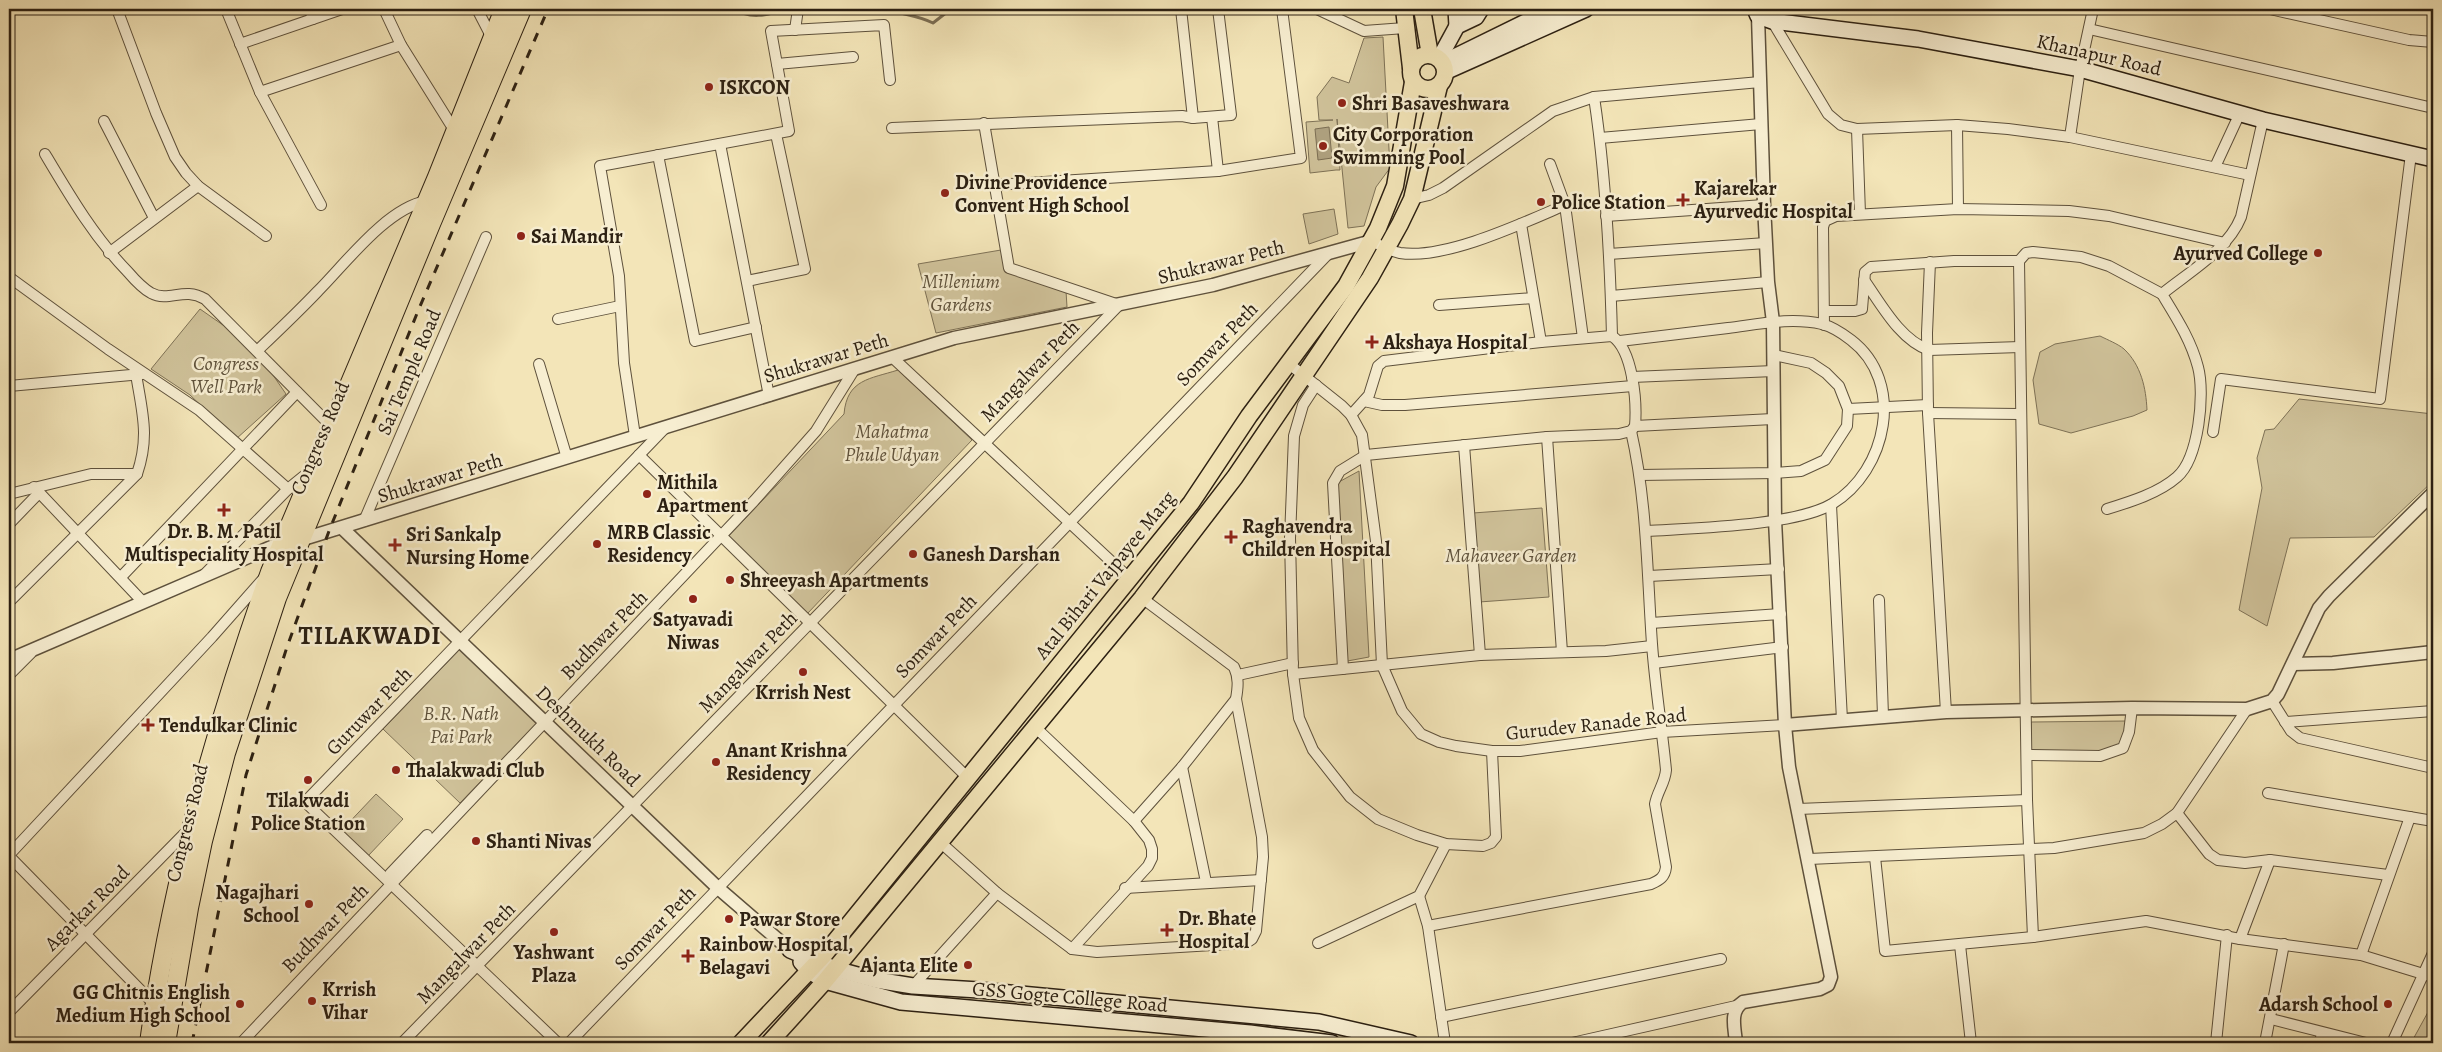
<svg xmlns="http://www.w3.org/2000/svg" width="2442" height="1052" viewBox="0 0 2442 1052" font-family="Alegreya,serif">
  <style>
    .green { fill: #d1c49c; stroke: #7e7257 }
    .water { fill: #afa280; stroke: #7b6e54 }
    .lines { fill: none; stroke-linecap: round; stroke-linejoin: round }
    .stream { stroke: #7b6e54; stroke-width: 3 }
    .minor-casing { stroke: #5e513c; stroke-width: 12 }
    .tertiary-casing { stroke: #5e513c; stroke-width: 15 }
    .secondary-casing { stroke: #2c2012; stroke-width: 18 }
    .primary-casing { stroke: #2c2012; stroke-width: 19 }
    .trunk-casing { stroke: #2c2012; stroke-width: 20 }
    .minor { stroke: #f7eed1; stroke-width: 10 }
    .tertiary { stroke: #f7eed1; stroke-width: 12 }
    .secondary { stroke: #f7eed1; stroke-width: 15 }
    .primary { stroke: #f3e5b8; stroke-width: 16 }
    .trunk { stroke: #f3e5b8; stroke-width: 18 }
    .rail { stroke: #2c2012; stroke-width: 3; stroke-dasharray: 9 9; stroke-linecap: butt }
    .poi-dot { fill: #8f2418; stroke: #f7eed1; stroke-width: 2 }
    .labels { text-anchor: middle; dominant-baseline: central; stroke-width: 5; stroke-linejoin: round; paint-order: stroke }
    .street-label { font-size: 20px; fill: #2c2012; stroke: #f7eed1 }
    .poi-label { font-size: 20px; font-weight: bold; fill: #2c2012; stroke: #f7eed1; text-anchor: start }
    .park-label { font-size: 20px; font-style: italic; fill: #5e513b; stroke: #f7eed1 }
    .district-label { font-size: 25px; font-weight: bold; letter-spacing: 1px; fill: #2c2012; stroke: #f7eed1 }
  </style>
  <rect width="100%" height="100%" fill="#f3e5b8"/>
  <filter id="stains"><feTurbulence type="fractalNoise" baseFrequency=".004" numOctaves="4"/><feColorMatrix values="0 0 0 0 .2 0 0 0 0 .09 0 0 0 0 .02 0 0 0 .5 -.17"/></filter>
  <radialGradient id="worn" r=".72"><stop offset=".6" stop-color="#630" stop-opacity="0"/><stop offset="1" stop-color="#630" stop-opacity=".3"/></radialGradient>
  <g class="green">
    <polygon points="1383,37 1390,168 1376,187 1364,226 1348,228 1337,119 1340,170 1336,170 1310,173 1306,122 1333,120 1319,120 1317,97 1332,77 1349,83 1364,38"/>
    <polygon points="1334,209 1338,234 1309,244 1303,214"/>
    <polygon points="1001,250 1005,271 1066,291 1067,307 936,333 918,264"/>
    <polygon points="200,309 253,346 286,394 236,439 190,395 151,369"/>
    <path d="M2100 336C2108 340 2118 344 2124 349 2141 365 2146 388 2147 410L2133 416 2071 433 2039 424 2033 380 2040 352 2055 344Z"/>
    <path d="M898 370 972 440 807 614 726 539 844 414C847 379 870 379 898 370Z"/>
    <polygon points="2299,399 2433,414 2433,481 2374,537 2290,538 2267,626 2239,610 2262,488 2257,458 2265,430 2274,429"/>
    <polygon points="1359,471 1369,657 1342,662 1337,483"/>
    <polygon points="1542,508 1549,597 1479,602 1473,513"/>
    <polygon points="460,649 537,723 460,803 383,729"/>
    <polygon points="2126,721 2126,731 2120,745 2099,753 2031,752 2031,722"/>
    <polygon points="376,794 403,819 368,856 341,831"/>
    <polygon points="2433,1003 2433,1043 2411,1043"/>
  </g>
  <polygon class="water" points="1329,127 1332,158 1318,160 1315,129"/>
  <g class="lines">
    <g class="stream">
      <path d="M736 9C747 19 770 16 782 9"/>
      <path d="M887 9C903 15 918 15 933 23L951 9"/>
    </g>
    <defs>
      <g id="minor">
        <polyline points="117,9 156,113 175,157 186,173 198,186 266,236"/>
        <polyline points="226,9 260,92 401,45"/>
        <polyline points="310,9 313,19"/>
        <polyline points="384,9 401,45 456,133"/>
        <polyline points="477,9 492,38"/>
        <polyline points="1181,9 1193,118"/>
        <polyline points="1317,9 1364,31 1405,28"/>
        <polyline points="2270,9 2409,40 2433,42"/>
        <polyline points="1772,21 1828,114 1841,125 1857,129 1957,125 2008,129 2070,137 2250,175"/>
        <polyline points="2089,29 2433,108"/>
        <polyline points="795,30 798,9"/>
        <polyline points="240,44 342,9"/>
        <polyline points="777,64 853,57"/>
        <polyline points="260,92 321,205"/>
        <path d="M1594 97C1606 176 1610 257 1612 336"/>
        <polyline points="1212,117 1218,171"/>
        <polyline points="104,121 154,218"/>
        <polyline points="1957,125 1958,209"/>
        <polyline points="892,128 1182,116 1193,118 1231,115 1218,9"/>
        <polyline points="1857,129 1860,214"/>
        <polyline points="2070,137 2080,69 2093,9"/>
        <polyline points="1600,138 1761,124"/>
        <polyline points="720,144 769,396"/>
        <path d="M45 154C70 196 94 237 128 272 134 279 142 288 151 293 170 303 183 286 205 299L332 427"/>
        <polyline points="658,155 695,341 756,327"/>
        <polyline points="1550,164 1565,205 1583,338"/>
        <polyline points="2215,167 2240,113"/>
        <polyline points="995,185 1218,171 1301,158 1282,9"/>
        <polyline points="1412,199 1429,195 1443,188 1553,111 1594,97 1760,82"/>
        <polyline points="1606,216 1764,205"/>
        <polyline points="1521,224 1541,342"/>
        <path d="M1372 241C1381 246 1390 251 1400 253 1445 260 1523 223 1565 205"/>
        <polyline points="109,253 198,186"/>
        <polyline points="1609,254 1766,243"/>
        <polyline points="1930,262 1927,333 1928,413 1946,712"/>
        <polyline points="9,277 108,349 199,410 288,489 309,472"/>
        <path d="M1864 280C1881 304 1900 340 1929 350L2020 347"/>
        <polyline points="747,281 805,269 776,134"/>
        <polyline points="1611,296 1768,282"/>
        <polyline points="1439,305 1533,298"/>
        <polyline points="1824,311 1855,311 1862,309 1865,272 1871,267 1954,261 2019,261"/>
        <polyline points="558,319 620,306"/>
        <polyline points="1824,325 1823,227 1825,221 1836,216 1958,209 2069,211 2109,216 2225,243"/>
        <path d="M1620 341C1656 337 1692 332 1728 328 1760 324 1791 317 1822 324 1833 327 1842 333 1851 340 1906 382 1887 471 1832 504 1795 526 1692 528 1647 531"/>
        <path d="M258 350C278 331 299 311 318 291 346 263 386 209 426 201"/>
        <polyline points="892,357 1129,578"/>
        <polyline points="1288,363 1342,406 1351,415 1362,435 1376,541 1382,665 1402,711 1421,734 1439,742 1456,746 1492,751 1520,751 1662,732 1785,725"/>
        <polyline points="539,364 567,458"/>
        <polyline points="1632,377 1774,371"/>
        <polyline points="1316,385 1303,405 1294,436 1290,538 1293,674 1299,718 1313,750 1350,797 1378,819 1417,835 1446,844 1483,846 1491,843 1496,837 1492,751"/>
        <polyline points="9,386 142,374"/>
        <polyline points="1364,401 1382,405 1405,405 1633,386"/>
        <polyline points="1848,409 1928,405"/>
        <polyline points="1928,413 2019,414"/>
        <polyline points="1635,426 1773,419"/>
        <polyline points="2213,432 2221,379 2380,399 2411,154"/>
        <polyline points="635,436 624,363 619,276 600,166 789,131 771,31 884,25 890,80"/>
        <polyline points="1547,437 1562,652"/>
        <polyline points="1464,445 1480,655"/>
        <polyline points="639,455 968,778"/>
        <polyline points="1640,475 1775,473 1801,471 1825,460 1847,426 1848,409 1839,386 1826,373 1811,363 1774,355"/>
        <polyline points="34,487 142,601"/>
        <polyline points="9,494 91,474 137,474"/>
        <polyline points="1831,505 1842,720"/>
        <path d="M2107 509C2130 502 2159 493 2177 477 2199 458 2205 393 2198 367 2191 340 2176 317 2162 294 2189 272 2228 250 2241 217L2263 120"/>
        <polyline points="364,521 486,237"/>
        <polyline points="9,524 38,494"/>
        <polyline points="204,575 288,489"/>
        <polyline points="1649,576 1779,569"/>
        <polyline points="121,577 297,392"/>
        <polyline points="1879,600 1883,716"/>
        <path d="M9 602 137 474C150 436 142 412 136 374"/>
        <polyline points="1651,623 1781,614"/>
        <polyline points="1654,663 1783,647"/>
        <path d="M1343 669 1333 483 1340 471 1366 455 1547 437 1619 434 1631 431 1635 426C1637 402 1633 350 1612 336L1541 342 1384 361 1378 366 1369 395 1351 415"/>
        <polyline points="1293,674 1480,655 1606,651 1652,646"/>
        <polyline points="9,675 31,653"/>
        <polyline points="1238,675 1293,663"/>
        <polyline points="2272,701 2291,731 2300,738 2433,768"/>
        <polyline points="2285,722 2433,711"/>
        <polyline points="1035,727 1134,821 1149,840 1152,849 1152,858 1148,866 1072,949"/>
        <polyline points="2028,755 2100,756 2123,748 2129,732 2132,708"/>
        <polyline points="1182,767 1206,882"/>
        <polyline points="2268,793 2433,821"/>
        <polyline points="1798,809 2027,800"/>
        <polyline points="2177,813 2209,854 2218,860 2245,863 2270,860 2388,875"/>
        <path d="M1134 821 1182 767 1236 699C1238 687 1239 678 1234 667L1142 598"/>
        <polyline points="940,842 997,893 1072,949 1097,952 1246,943 1252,939 1256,931 1263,857 1262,837 1236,699"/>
        <polyline points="9,855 212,637 264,578"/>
        <polyline points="9,856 155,1005"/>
        <polyline points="1875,857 1885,951 2033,937 2146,921 2240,939 2361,955 2433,977"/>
        <polyline points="1809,859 2054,848 2144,833 2162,824 2177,813 2247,709"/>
        <polyline points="390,874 427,835"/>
        <polyline points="1125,888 1261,880"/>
        <polyline points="1419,896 1428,926 1445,1043"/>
        <path d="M1428 926 1651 884C1660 880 1665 877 1666 867L1655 804C1657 792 1665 783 1666 770 1662 728 1655 686 1652 644 1647 572 1647 501 1631 431"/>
        <polyline points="2033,937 2027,800 2019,261 2026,253 2033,252 2081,257 2109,266 2162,294"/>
        <polyline points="2240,939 2270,860"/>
        <polyline points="1318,943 1419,896 1446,844"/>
        <polyline points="1960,945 1971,1043"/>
        <polyline points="2361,955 2410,817"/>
        <polyline points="913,986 997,893"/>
        <polyline points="9,1012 188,830"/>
        <polyline points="1441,1017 1721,959"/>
        <polyline points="2271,1019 2366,1043"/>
        <polyline points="241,1043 754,501 816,431 854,370"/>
        <polyline points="402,1043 1119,305 1009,268 984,123"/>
        <polyline points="558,1043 305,802 665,428"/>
        <polyline points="569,1043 1329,253"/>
        <polyline points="1572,1043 1736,1006"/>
        <polyline points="2216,1043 2227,935"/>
        <polyline points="2265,1043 2284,944"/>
        <polyline points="2320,1043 2322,1033"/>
        <polyline points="2392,1043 2433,953"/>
      </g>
      <g id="tertiary">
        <polyline points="342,528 718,888 790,950"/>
        <polyline points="300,540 954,338 1213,285 1372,241"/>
        <polyline points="9,660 283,542"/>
        <polyline points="2293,664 2333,663 2433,652"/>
        <polyline points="1785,725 1946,712 2132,708 2247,709 2272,701 2278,694 2319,608 2329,596 2433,493"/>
        <path d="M1736 1043C1735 1029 1729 1011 1743 1002L1820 989 1828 985 1831 977 1789 767 1785 725 1775 520 1773 322 1768 282 1764 205 1758 16"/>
      </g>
      <g id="secondary">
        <polyline points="1456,9 1457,26"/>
        <polyline points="1755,9 1758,16 1772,21 1918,39 2080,69 2263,120 2433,159"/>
        <polyline points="1439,59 1457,26 1476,17 1481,9"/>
        <polyline points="1442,63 1552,9"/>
        <polyline points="1445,72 1586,9"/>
        <polyline points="790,950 835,969 876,980 913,986 979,990 1319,1022 1411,1043"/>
        <polyline points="801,962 809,971 825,981 901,1002 1250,1033 1332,1043"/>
      </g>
      <g id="primary">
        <polyline points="1404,9 1411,68"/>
        <polyline points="1422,9 1430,55"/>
        <circle cx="1428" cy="72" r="17"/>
        <polyline points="741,1043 824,955 1191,503 1249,416 1346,286 1378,228 1395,186 1413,82"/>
        <polyline points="769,1043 825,981 1142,598 1235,477 1370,278 1400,224 1412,199 1439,86"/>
      </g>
      <g id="trunk">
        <path d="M149 1043C171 882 216 725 270 572L437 177 504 9"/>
        <polyline points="166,1043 189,908 203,841 226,753 277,598 431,224 522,9"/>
      </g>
    </defs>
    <use href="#minor" class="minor-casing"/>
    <use href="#tertiary" class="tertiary-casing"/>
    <use href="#secondary" class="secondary-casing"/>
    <use href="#primary" class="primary-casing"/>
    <use href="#trunk" class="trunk-casing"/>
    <use href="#minor" class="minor"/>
    <use href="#tertiary" class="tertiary"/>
    <use href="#secondary" class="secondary"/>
    <use href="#primary" class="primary"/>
    <use href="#trunk" class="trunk"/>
    <polyline class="rail" points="192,1043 246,775 287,647 329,531 418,311 548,9"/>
  </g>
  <g class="poi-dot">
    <circle cx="709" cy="87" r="5"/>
    <circle cx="1342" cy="103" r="5"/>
    <circle cx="1323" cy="146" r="5"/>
    <circle cx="945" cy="193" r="5"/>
    <path d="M1680.5 192.5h5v5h5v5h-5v5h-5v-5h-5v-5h5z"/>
    <circle cx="1541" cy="202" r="5"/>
    <circle cx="521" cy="236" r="5"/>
    <circle cx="2318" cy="253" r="5"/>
    <path d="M1369.5 334.5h5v5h5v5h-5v5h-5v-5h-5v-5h5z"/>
    <circle cx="647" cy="494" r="5"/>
    <path d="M221.5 502.5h5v5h5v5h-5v5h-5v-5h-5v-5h5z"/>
    <path d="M1228.5 529.5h5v5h5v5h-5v5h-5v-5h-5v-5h5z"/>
    <circle cx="597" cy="544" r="5"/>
    <path d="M392.5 537.5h5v5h5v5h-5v5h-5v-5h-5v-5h5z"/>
    <circle cx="913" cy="554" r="5"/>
    <circle cx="730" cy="580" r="5"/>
    <circle cx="693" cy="599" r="5"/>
    <circle cx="803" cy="672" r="5"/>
    <path d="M145.5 717.5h5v5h5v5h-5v5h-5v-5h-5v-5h5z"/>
    <circle cx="716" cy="762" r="5"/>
    <circle cx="396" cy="770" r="5"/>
    <circle cx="308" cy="780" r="5"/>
    <circle cx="476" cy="841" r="5"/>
    <circle cx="309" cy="904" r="5"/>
    <circle cx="729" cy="919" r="5"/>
    <path d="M1164.5 922.5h5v5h5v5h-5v5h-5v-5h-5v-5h5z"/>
    <circle cx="554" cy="932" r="5"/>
    <path d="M685.5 948.5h5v5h5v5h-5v5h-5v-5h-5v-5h5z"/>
    <circle cx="968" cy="965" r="5"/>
    <circle cx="312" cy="1001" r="5"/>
    <circle cx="240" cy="1004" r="5"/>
    <circle cx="2388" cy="1004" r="5"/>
  </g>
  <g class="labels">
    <g class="street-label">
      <text transform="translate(2099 55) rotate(13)">Khanapur Road</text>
      <text transform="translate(1221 262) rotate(-14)">Shukrawar Peth</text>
      <text transform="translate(1217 344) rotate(-46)">Somwar Peth</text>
      <text transform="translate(826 358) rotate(-17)">Shukrawar Peth</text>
      <text transform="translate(1030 371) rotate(-46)">Mangalwar Peth</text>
      <text transform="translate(409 372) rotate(-67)">Sai Temple Road</text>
      <text transform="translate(320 438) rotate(-67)">Congress Road</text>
      <text transform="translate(440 478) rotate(-17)">Shukrawar Peth</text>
      <text transform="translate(1105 575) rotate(-51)">Atal Bihari Vajpayee Marg</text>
      <text transform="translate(604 635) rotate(-46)">Budhwar Peth</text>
      <text transform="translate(936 636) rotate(-46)">Somwar Peth</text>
      <text transform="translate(748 662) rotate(-46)">Mangalwar Peth</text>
      <text transform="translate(369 711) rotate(-46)">Guruwar Peth</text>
      <text transform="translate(1596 724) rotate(-6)">Gurudev Ranade Road</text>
      <text transform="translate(588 736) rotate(44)">Deshmukh Road</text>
      <text transform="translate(187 823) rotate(-76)">Congress Road</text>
      <text transform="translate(87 908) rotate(-45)">Agarkar Road</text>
      <text transform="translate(325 928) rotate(-46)">Budhwar Peth</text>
      <text transform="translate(655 928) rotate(-46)">Somwar Peth</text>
      <text transform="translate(466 953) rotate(-46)">Mangalwar Peth</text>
      <text transform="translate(1070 997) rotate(5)">GSS Gogte College Road</text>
    </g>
    <g class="poi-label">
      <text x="719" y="87">ISKCON</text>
      <text x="1352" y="103">Shri Basaveshwara</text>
      <text x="1333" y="134">City Corporation<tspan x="1333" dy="23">Swimming Pool</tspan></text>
      <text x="955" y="182">Divine Providence<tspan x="955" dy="23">Convent High School</tspan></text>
      <text x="1694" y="188">Kajarekar<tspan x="1694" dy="23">Ayurvedic Hospital</tspan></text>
      <text x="1551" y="202">Police Station</text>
      <text x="531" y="236">Sai Mandir</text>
      <text x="2308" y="253" text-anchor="end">Ayurved College</text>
      <text x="1383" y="342">Akshaya Hospital</text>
      <text x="657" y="482">Mithila<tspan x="657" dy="23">Apartment</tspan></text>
      <text x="1242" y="526">Raghavendra<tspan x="1242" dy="23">Children Hospital</tspan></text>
      <text x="224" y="531" text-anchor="middle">Dr. B. M. Patil<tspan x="224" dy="23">Multispeciality Hospital</tspan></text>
      <text x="607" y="532">MRB Classic<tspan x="607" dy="23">Residency</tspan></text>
      <text x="406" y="534">Sri Sankalp<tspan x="406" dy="23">Nursing Home</tspan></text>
      <text x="923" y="554">Ganesh Darshan</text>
      <text x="740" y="580">Shreeyash Apartments</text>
      <text x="693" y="619" text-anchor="middle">Satyavadi<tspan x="693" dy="23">Niwas</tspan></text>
      <text x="803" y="692" text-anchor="middle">Krrish Nest</text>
      <text x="159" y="725">Tendulkar Clinic</text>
      <text x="726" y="750">Anant Krishna<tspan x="726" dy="23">Residency</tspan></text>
      <text x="406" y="770">Thalakwadi Club</text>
      <text x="308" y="800" text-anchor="middle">Tilakwadi<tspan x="308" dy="23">Police Station</tspan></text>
      <text x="486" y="841">Shanti Nivas</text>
      <text x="299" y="892" text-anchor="end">Nagajhari<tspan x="299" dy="23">School</tspan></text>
      <text x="1178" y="918">Dr. Bhate<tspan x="1178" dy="23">Hospital</tspan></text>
      <text x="739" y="919">Pawar Store</text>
      <text x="699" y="944">Rainbow Hospital,<tspan x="699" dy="23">Belagavi</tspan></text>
      <text x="554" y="952" text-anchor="middle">Yashwant<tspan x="554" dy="23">Plaza</tspan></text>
      <text x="958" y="965" text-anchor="end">Ajanta Elite</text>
      <text x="322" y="989">Krrish<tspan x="322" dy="23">Vihar</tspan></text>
      <text x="230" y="992" text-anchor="end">GG Chitnis English<tspan x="230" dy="23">Medium High School</tspan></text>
      <text x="2378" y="1004" text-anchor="end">Adarsh School</text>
    </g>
    <g class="park-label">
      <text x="961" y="281">Millenium<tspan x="961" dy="23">Gardens</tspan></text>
      <text x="226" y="363">Congress<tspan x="226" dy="23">Well Park</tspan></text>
      <text x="892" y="431">Mahatma<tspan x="892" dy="23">Phule Udyan</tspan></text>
      <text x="1511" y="555">Mahaveer Garden</text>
      <text x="461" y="713">B.R. Nath<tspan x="461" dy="23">Pai Park</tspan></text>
    </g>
    <g class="district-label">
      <text x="370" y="636">TILAKWADI</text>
    </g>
  </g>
  <rect width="2442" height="1052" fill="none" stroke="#f3e5b8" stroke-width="30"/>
  <rect x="10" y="10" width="2422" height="1032" fill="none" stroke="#2c2012" stroke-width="2.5"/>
  <rect x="15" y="15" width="2412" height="1022" fill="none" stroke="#2c2012"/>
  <rect width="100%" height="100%" filter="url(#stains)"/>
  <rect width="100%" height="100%" fill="url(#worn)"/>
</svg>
